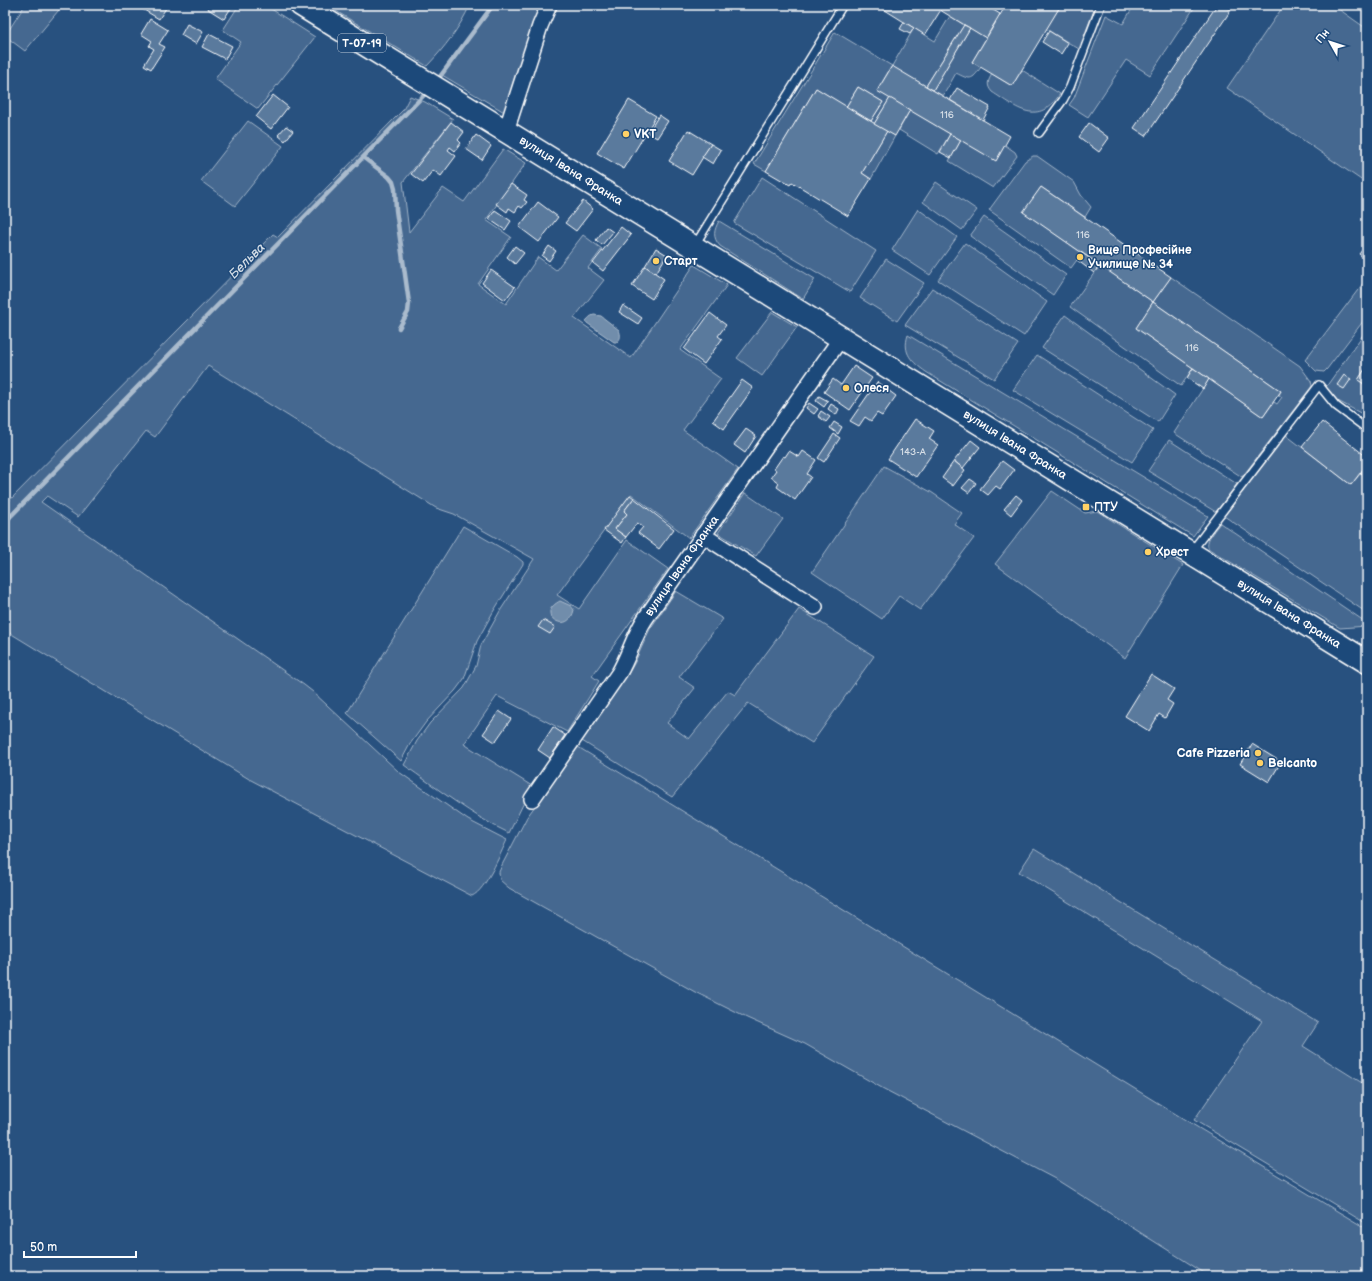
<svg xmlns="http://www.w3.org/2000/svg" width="1372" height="1281" viewBox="0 0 1372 1281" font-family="'Balsamiq Sans',sans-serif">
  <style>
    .green { fill: #446890; stroke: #a2b4c8 }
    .water { fill: #718dab; stroke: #aabbcd }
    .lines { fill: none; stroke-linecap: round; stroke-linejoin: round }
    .stream { stroke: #aabbcd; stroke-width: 4.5 }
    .building { fill: #5a7a9d; stroke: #fff }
    .lane-casing { stroke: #fff; stroke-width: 10 }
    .street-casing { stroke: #fff; stroke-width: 18 }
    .primary-casing { stroke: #fff; stroke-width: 25 }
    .lane { stroke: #1f4a7a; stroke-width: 7 }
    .street { stroke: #1f4a7a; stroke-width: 15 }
    .primary { stroke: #1f4a7a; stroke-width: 22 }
    .poi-dot { fill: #ffd166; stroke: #1f4a7a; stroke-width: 1.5 }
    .labels { text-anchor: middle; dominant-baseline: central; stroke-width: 3; stroke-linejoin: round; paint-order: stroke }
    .number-label { font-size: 10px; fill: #d6dee6 }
    .shield { fill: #1f4a7a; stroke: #bcc9d7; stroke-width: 1 }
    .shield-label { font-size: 11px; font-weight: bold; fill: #fff }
    .poi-label { font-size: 12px; font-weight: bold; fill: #fff; stroke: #1f4a7a; text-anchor: start }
    .street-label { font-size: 12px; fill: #fff; stroke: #1f4a7a }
    .water-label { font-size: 13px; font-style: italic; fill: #d4dde6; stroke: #1f4a7a }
  </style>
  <rect width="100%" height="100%" fill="#28517f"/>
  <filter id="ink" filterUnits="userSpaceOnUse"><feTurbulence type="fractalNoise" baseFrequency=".025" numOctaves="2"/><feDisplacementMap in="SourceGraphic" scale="8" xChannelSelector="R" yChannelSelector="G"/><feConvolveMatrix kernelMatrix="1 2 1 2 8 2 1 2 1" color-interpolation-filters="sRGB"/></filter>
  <g filter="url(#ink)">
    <g class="green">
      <polygon points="25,5 63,5 25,51 5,36"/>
      <polygon points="239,5 265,5 315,37 258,109 215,79 241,42 223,30"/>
      <path d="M326 5H470C459 29 445 47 427 66Z"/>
      <polygon points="493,5 549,5 511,116 442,75"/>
      <polygon points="1061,5 1096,5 1079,49 1046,29"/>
      <polygon points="1134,5 1196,5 1150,75 1126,60 1088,117 1069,105 1074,98 1106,15 1123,24"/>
      <polygon points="1284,5 1333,5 1367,29 1367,184 1227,88"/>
      <polygon points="950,16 964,25 926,86 891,67 877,91 890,98 874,124 871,121 883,102 858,87 846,107 816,88 766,171 754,164 835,32 892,66 914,28 935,41"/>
      <path d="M970 28 986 38 972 62 981 67C972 81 970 80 956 73L943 96 933 90Z"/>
      <path d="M1022 70 1060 94C1038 127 1017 108 992 92 986 85 988 81 992 74L1012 86Z"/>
      <path d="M410 96 425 102 453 119 403 182 409 232 443 188 464 202 503 149 526 163 486 220 511 237 478 284 506 304 538 257 556 270 583 235 602 249 588 268 604 280 574 318 631 358 694 265 727 285 680 350 721 379 683 430 738 469 689 538 631 494 557 595 579 609 627 540 668 569 592 676 599 681 567 732 497 696 464 744 532 786 509 833C472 816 437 788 404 765L417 741 430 723 464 688 476 666 481 645 500 611 534 559 454 514 436 508 208 366 155 437 146 431 78 517 47 496 41 502 304 685 313 692 399 772 468 820 507 840C500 854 486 890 472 896L249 779 5 630V505L273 234 278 237 396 117 403 110Z"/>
      <polygon points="910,110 950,134 938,154 899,130"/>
      <polygon points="248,121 283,146 235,206 201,181"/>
      <polygon points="887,131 895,136 871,179 862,173"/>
      <polygon points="961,140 996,160 1005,145 1015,152 1017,156 993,188 949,161"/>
      <polygon points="1033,156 1037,156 1074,182 1081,195 1091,207 1085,217 1041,187 1024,212 1082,253 1071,268 989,210 1025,161"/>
      <polygon points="762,177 876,251 850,292 734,223"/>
      <polygon points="936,182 977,210 962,230 923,202"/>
      <polygon points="918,209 957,237 930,275 892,250"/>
      <polygon points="984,217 1066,275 1053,295 970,236"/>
      <path d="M719 221 815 279 803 299 720 246C712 237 714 230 719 221Z"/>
      <polygon points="965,243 1047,302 1024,336 938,280"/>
      <polygon points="886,259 924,283 897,321 860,298"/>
      <polygon points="1100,265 1153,302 1171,277 1300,366 1311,381 1312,386 1242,477 1174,433 1209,379 1263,417 1274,402 1277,404 1282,397 1279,395 1281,391 1153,302 1136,328 1193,368 1181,386 1070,307"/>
      <polygon points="1367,278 1367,316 1327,369 1324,372 1316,371 1305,360"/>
      <polygon points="932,288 1018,344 994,379 905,325"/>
      <polygon points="772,312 797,327 762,376 737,358"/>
      <polygon points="1065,315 1175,395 1158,422 1042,348"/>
      <polygon points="1367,329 1367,366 1358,380 1367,386 1367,411 1364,415 1338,401 1326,387"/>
      <path d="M908 335 1208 516 1193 536 926 372C912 362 902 353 908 335Z"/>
      <polygon points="1037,355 1153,430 1132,462 1013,390"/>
      <polygon points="1286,435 1351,485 1361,473 1367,478 1367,613 1224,516"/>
      <polygon points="1169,440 1237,484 1216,512 1148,471"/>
      <polygon points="884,466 931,492 962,513 954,524 974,538 920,610 899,596 882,619 812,572"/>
      <polygon points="1052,491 1085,513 1097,511 1183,565 1125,658 995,564"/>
      <polygon points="745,493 783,519 756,556 718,533"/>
      <path d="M1220 523 1367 623V626L1340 628 1209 549C1204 541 1215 530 1220 523Z"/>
      <polygon points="463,526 517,557 523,562 523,564 493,612 477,641 464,679 455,691 426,722 410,744 401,761 347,713"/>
      <polygon points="676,591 723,619 679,677 695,688 667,723 689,739 728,691 735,695 799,609 874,656 812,743 748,703 672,797 582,741 627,676 635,662 650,629"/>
      <polygon points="578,747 1192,1124 1367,1229 1367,1276 1209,1276 1057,1180 882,1088 805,1044 747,1018 695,992 509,888 500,880 499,872 502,865 527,817"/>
      <polygon points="1034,849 1318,1023 1303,1046 1367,1086 1367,1224 1194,1120 1262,1021 1019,872"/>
    </g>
    <g class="water">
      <path d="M594 315 601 316 619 330C621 335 621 339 617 342H614L587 323 586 321C589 318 590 316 594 315Z"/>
      <path d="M560 601 571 606 574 610C569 631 550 621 550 613 549 608 556 603 560 601Z"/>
    </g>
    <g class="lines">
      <g class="stream">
        <polyline points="436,82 493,5"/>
        <polyline points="364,158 389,177 393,182 395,189 396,210 409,303 408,312 399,328"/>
        <polyline points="5,522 428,91"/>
      </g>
    </g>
    <g class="building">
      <polygon points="141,5 168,5 159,19 139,7"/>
      <polygon points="210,5 227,5 231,8 224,19 208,9"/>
      <polygon points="877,5 944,5 925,35"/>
      <polygon points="944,5 985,5 1000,14 986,38 940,10"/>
      <polygon points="1006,5 1061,5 1012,86 972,62"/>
      <polygon points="1217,5 1224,5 1231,10 1146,136 1134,128"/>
      <polygon points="150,19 168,30 159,44 165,47 151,69 144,65 154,49 149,46 152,41 141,34"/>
      <polygon points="904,22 914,28 910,34 900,29"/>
      <polygon points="187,24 203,32 196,44 181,35"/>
      <polygon points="964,25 970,28 933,90 926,86"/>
      <polygon points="1049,31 1068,43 1061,54 1042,42"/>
      <polygon points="209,34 232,46 225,59 202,47"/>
      <polygon points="892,66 1010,136 996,161 877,91"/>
      <polygon points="858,87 883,102 871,121 846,107"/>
      <polygon points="816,88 887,131 862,173 871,179 848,216 792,182 790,185 766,171"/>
      <polygon points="957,88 990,107 983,120 950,100"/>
      <polygon points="273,95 288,107 271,129 256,117"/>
      <polygon points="890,98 910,110 895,136 874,124"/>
      <polygon points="629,100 656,116 624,169 597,153"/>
      <polygon points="659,115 668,121 657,138 648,133"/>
      <polygon points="451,122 464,132 458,140 461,143 455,151 450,147 448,150 456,156 441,176 433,170 423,183 411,174"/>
      <polygon points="1089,123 1109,138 1099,152 1079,137"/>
      <polygon points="286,126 293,131 285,141 278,135"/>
      <polygon points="688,130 711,144 692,175 669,161"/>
      <polygon points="950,134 961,140 951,158 940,152"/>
      <polygon points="476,135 491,146 482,160 466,149"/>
      <polygon points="711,144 721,150 713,164 702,157"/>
      <polygon points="511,184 527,195 524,200 527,202 522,208 519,206 515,212 509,208 507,212 496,204"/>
      <polygon points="1041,187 1171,277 1153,302 1023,212"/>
      <polygon points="583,201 593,209 576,231 565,223"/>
      <polygon points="538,202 558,217 539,242 519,227"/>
      <polygon points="495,210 511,221 505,230 489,219"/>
      <polygon points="606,227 613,232 602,245 596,240"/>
      <polygon points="621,227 631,235 603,271 593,263"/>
      <polygon points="1367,244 1367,260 1359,254"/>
      <polygon points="515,246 524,253 515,264 507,257"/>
      <polygon points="549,246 556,251 549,261 542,256"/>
      <polygon points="656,248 667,255 656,273 645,266"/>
      <polygon points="1082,253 1100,265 1094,273 1077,260"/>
      <polygon points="645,266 664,279 652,299 632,286"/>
      <polygon points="491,270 515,287 505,300 482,283"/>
      <polygon points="1153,302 1281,391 1263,417 1136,328"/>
      <polygon points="623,305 642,318 638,324 619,312"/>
      <polygon points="710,313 726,325 718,336 722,339 704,364 684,349"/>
      <polygon points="854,366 872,378 850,410 824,392 833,379 841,385"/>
      <polygon points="1367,366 1367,386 1358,380"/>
      <polygon points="1193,368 1209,379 1203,389 1187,378"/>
      <polygon points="1344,375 1351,379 1344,389 1337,385"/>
      <polygon points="742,380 753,388 724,429 713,421"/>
      <polygon points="877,382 896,396 882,416 877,413 871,421 865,417 859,426 850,421"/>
      <polygon points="819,396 828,401 824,407 816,401"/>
      <polygon points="809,403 818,409 814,414 806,408"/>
      <polygon points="831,404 839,409 836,415 828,409"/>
      <polygon points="821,411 830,417 826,422 818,416"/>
      <polygon points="915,419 934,431 929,439 938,445 916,477 888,459"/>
      <polygon points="834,422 842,427 838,434 830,428"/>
      <polygon points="1322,422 1367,457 1367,464 1351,485 1302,447"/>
      <polygon points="746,429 756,436 745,453 734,445"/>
      <polygon points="834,434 840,438 824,462 818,458"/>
      <polygon points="971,440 980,447 963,468 954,461"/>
      <polygon points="789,451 799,457 803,451 816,460 807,474 811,477 795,500 777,487 779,483 771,477 776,470 774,469 783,456 785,457"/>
      <polygon points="954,461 965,470 953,486 942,478"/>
      <polygon points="1002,461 1014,470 1000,489 996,486 988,495 980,489"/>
      <polygon points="1367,464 1367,478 1361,473"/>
      <polygon points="970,479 976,483 969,493 962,488"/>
      <polygon points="630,495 634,498 624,511 627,514 615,529 626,537 622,543 604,530"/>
      <polygon points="1016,495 1022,500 1011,515 1004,509"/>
      <polygon points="634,498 674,529 659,549 638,533 643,527 637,523 626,537 615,529 627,514 624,511"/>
      <polygon points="543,620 555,627 550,634 538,627"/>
      <polygon points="1151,674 1174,689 1167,700 1173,704 1165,718 1159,714 1149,731 1125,716"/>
      <polygon points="499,711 511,719 495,742 483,734"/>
      <polygon points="553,727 565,735 550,758 538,750"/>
      <polygon points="1252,744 1281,762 1269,782 1240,764"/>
    </g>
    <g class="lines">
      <defs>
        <g id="lane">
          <polyline points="1039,133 1063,100 1070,87 1101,5"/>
          <polyline points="695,245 843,5"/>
          <polyline points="1191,552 1319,385 1336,406 1367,429"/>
        </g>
        <g id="street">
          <polyline points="506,131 540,26 549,5"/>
          <polyline points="703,535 815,607"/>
          <path d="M532 799 619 673C629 656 634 636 645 619L841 338"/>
        </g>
        <polyline id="primary" points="301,5 1367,662"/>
      </defs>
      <use href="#lane" class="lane-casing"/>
      <use href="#street" class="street-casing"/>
      <use href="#primary" class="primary-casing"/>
      <use href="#lane" class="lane"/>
      <use href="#street" class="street"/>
      <use href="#primary" class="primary"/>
    </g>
  </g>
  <g class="poi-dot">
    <circle cx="626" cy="134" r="4"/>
    <circle cx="1080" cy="257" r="4"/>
    <circle cx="656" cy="261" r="4"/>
    <circle cx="846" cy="388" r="4"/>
    <rect x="1082" y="503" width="8" height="8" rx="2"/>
    <circle cx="1148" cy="552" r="4"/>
    <circle cx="1258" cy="753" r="4"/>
    <circle cx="1260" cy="763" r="4"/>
  </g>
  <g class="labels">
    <g class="number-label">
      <text x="947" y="115">116</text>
      <text x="1083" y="235">116</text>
      <text x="1192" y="348">116</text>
      <text x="913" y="452">143-А</text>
    </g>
    <rect class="shield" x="338" y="34" width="48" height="18" rx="3"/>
    <g class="shield-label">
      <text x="362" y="43">Т-07-19</text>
    </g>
    <g class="poi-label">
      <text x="634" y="134">VKT</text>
      <text x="1088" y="250">Вище Професійне<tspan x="1088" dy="14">Училище № 34</tspan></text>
      <text x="664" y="261">Старт</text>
      <text x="854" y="388">Олеся</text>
      <text x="1094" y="507">ПТУ</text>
      <text x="1156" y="552">Хрест</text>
      <text x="1250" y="753" text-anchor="end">Cafe Pizzeria</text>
      <text x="1268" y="763">Belcanto</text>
    </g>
    <g class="street-label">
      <text transform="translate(571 171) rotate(32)">вулиця Івана Франка</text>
      <text transform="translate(1015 445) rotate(32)">вулиця Івана Франка</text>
      <text transform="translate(682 566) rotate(-55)">вулиця Івана Франка</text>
      <text transform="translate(1289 614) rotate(32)">вулиця Івана Франка</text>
    </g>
    <g class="water-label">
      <text transform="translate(247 261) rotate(-45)">Бельва</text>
    </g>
  </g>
  <rect width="1372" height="1281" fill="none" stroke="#1f4a7a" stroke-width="20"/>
  <rect x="10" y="10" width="1352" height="1261" fill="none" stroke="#fff" stroke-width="1.5" filter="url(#ink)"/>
  <g transform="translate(1330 42) rotate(309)" stroke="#1f4a7a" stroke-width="3" paint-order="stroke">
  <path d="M0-3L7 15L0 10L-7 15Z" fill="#ffffff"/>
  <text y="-6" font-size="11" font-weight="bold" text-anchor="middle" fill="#ffffff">Пн</text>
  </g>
  <path d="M24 1251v6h112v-6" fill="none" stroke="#ffffff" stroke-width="2"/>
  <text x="30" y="1251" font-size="12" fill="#ffffff" stroke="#1f4a7a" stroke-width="3" paint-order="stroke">50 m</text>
</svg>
